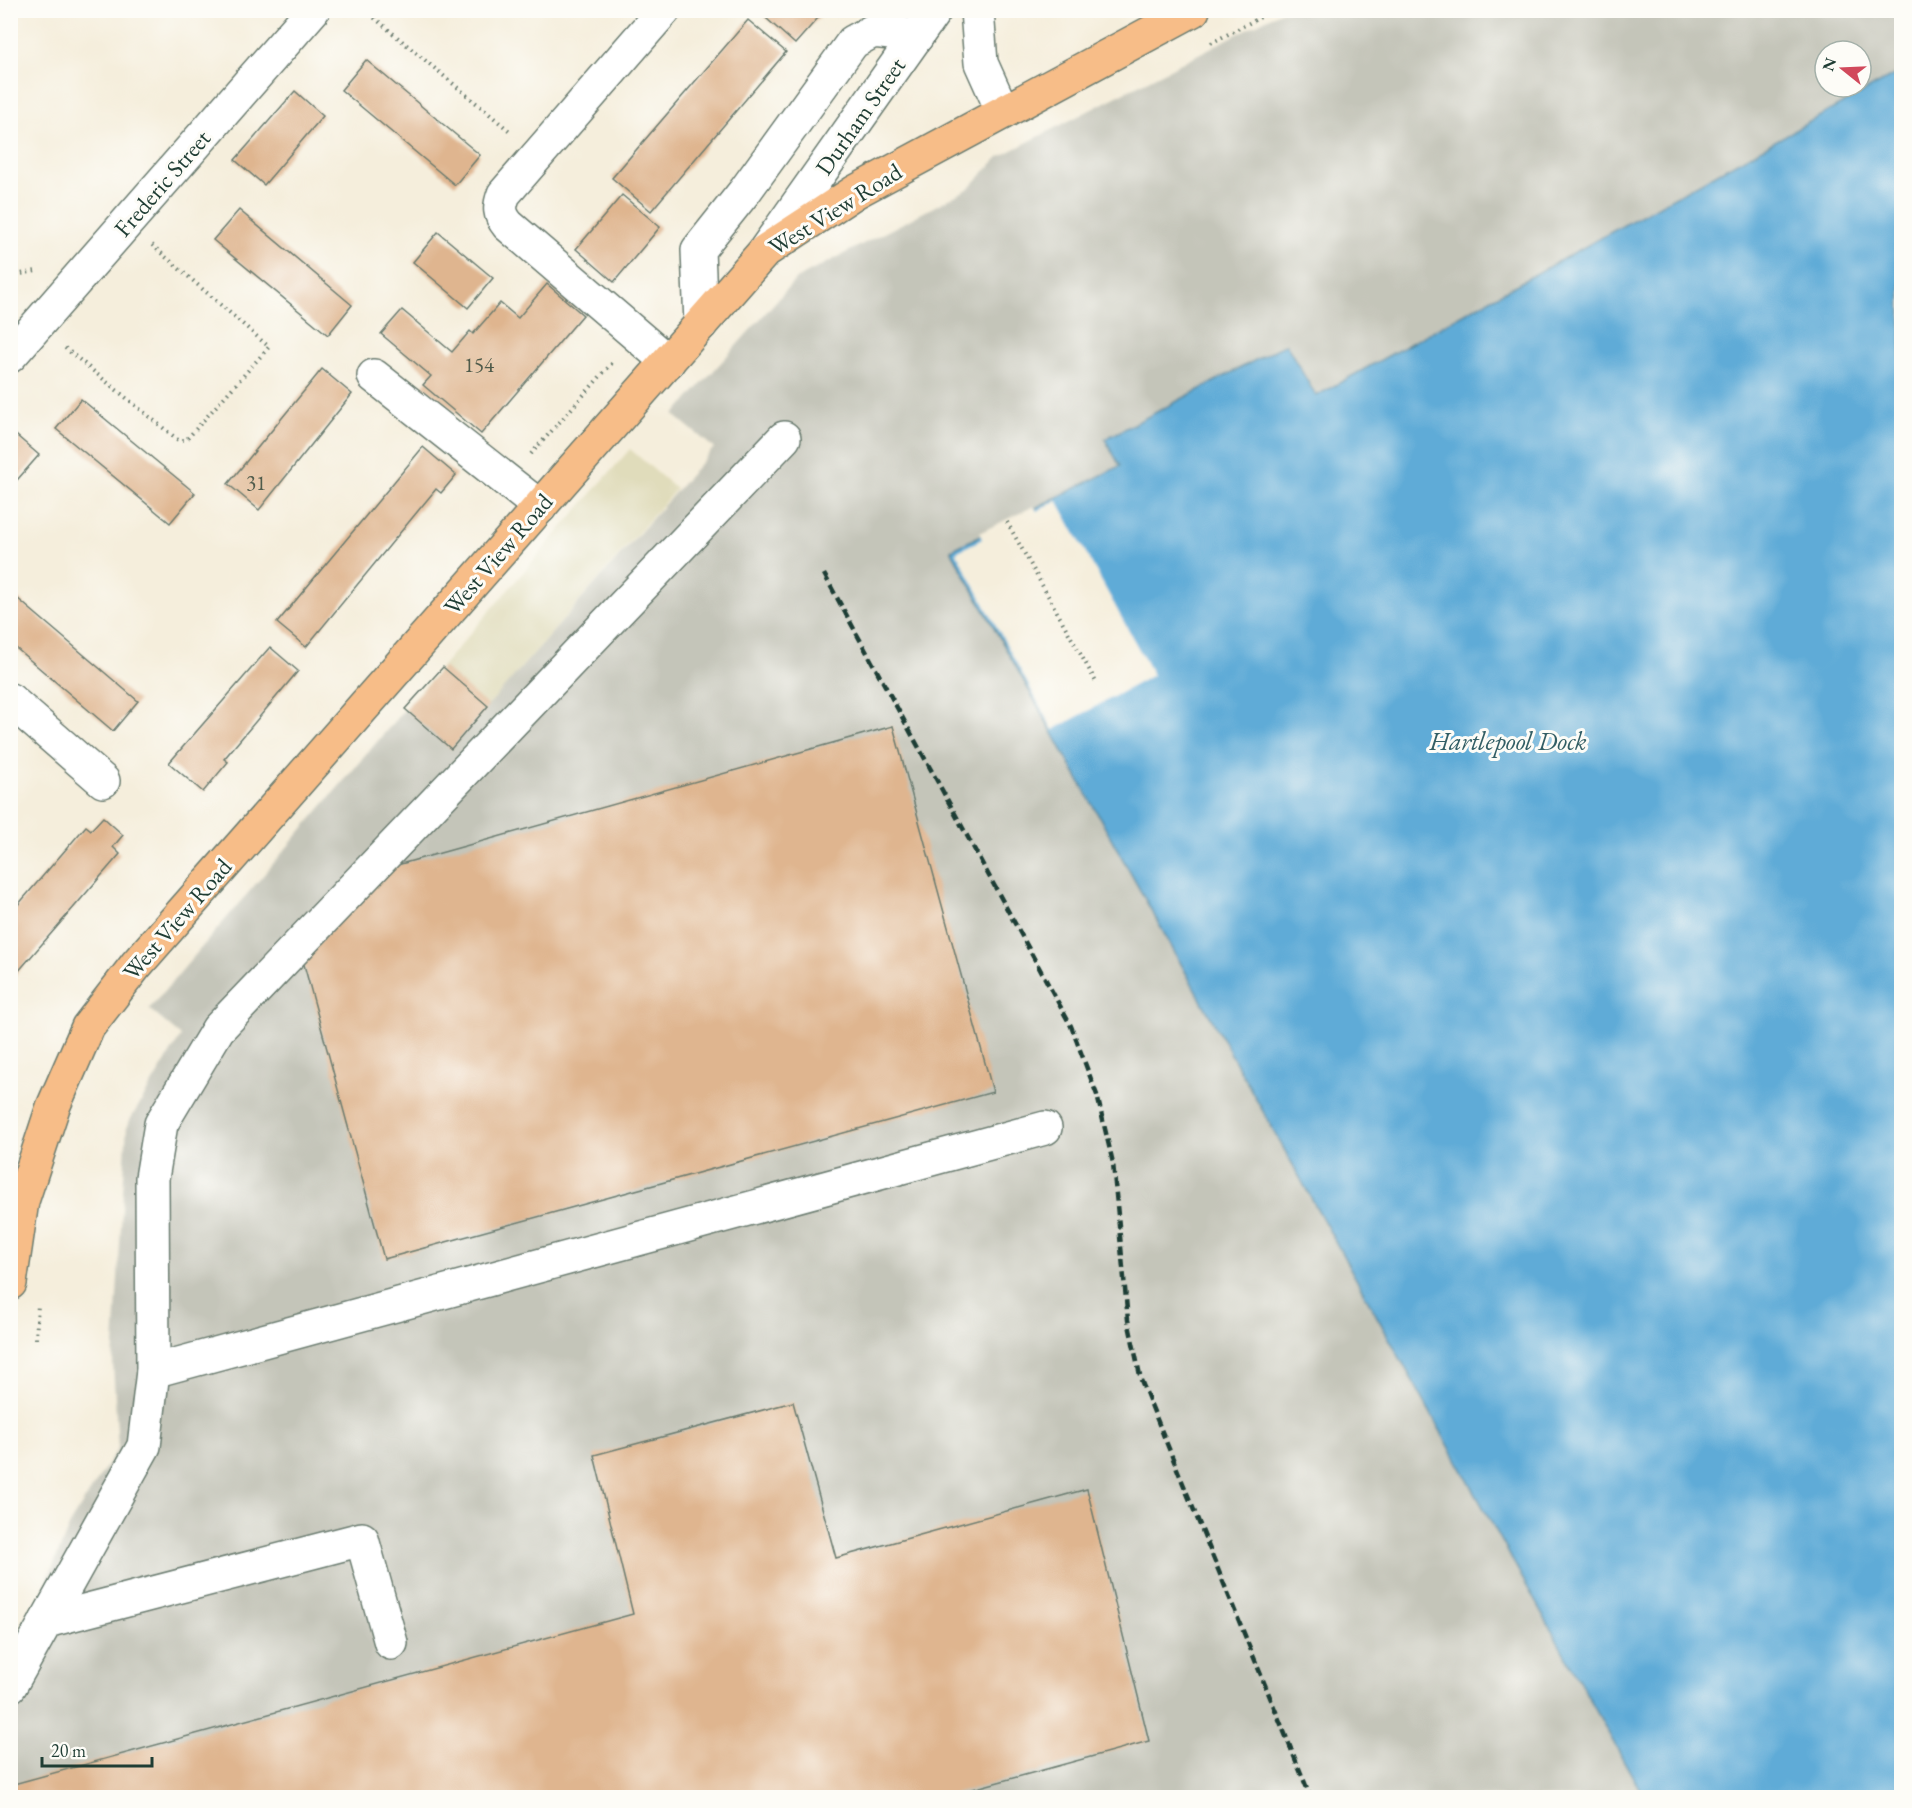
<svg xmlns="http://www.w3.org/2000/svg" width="1912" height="1808" viewBox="0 0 1912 1808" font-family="'EB Garamond',serif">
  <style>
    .built { fill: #e0dcbb }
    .industrial { fill: #c4c5b9; fill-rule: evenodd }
    .water { fill: #5eabd7; stroke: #3e7486; stroke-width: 1.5 }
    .pier { fill: #f5eedc }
    .building { fill: #dfb58f }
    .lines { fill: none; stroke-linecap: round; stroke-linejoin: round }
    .minor-casing { stroke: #6a7b6f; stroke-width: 36 }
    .major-casing { stroke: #6a7b6f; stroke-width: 36 }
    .path { stroke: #6a7b6f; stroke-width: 4; stroke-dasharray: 1.5 4.5; stroke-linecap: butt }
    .minor { stroke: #fff; stroke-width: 33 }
    .major { stroke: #f7bd88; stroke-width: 33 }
    .rail { stroke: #1f3d34; stroke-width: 4.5; stroke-dasharray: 9 4.5; stroke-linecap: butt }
    .labels { text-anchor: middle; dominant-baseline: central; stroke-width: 6; stroke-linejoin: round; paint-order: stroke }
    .number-label { font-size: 21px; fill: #4f5b4b }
    .street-label { font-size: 24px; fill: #1f3d34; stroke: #fdfcf7 }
    .water-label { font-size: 26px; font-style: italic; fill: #325e65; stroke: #fdfcf7 }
  </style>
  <rect width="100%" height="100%" fill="#fdfcf7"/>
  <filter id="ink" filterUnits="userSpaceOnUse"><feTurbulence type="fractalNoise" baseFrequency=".0167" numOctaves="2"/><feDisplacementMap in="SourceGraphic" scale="12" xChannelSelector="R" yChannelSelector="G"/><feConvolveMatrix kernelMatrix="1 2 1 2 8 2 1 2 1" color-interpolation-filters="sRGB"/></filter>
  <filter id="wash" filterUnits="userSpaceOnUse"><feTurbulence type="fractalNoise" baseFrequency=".008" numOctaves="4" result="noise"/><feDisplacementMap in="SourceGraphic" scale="24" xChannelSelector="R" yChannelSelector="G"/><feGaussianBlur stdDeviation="1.35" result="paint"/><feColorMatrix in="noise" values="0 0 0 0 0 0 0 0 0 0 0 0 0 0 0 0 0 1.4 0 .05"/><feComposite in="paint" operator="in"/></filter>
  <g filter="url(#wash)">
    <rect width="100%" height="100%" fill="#f5eedc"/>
    <polygon class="built" points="630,449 676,489 451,749 405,709"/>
    <path class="industrial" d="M1282 11H1901V1797L11 1798V1649L30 1621 72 1520 118 1448 113 1363 127 1125 181 1036 149 1009 405 709 451 748 714 448 674 415 796 279 968 189 999 157ZM1825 51H1861V87H1825Z"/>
    <polygon class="water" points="1901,71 1901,1797 1644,1797 951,550 1120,466 1105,439 1286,344 1316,396"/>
    <polygon class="pier" points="1057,500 1153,675 1053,730 956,552 982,539 979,533 1034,506 1037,511"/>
    <g id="blocks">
      <g class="building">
        <polygon points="757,10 825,10 795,44"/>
        <polygon points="748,20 786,52 651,211 612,178"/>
        <polygon points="366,60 480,155 455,185 341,90"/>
        <polygon points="295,91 323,116 264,185 235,160"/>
        <polygon points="622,195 660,227 614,282 576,249"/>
        <polygon points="239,210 352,305 328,335 213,240"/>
        <polygon points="438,232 493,278 468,308 413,262"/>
        <polygon points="547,284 583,315 481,434 423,385 431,376 381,334 402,310 452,352 470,331 473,334 500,303 518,318"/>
        <polygon points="322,369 352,394 259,510 228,484"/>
        <polygon points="81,399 195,493 170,523 56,429"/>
        <polygon points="10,430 39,455 10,488"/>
        <polygon points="423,447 456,475 441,493 436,489 306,647 277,623"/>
        <polygon points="10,592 138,701 113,731 10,643"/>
        <polygon points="270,647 298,671 224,759 228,762 203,792 169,763"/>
        <polygon points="443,667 488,706 451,749 405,709"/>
        <polygon points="893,726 993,1092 384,1259 303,961 383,869"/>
        <polygon points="103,817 123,835 113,847 120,854 10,981 10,914 86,826 91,830"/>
        <polygon points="793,1402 836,1558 1087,1489 1149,1741 940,1798 10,1798 10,1785 633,1614 594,1455"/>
      </g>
    </g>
  </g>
  <g filter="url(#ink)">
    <use href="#blocks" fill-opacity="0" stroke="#6a7b6f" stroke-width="1.5"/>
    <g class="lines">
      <defs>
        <g id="minor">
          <path d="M664 10 504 194C499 207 499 214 508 225L668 362"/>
          <polyline points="977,10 981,63 1003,112"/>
          <polyline points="766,249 935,10"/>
          <polyline points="701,324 698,250 745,191 853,42 873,31 917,36"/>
          <polyline points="10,356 313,10"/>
          <polyline points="374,376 540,507"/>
          <polyline points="10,700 103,781"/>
          <polyline points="153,1371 1045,1128"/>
          <polyline points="46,1621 362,1539 391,1643"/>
          <polyline points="10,1686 144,1446 153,1371 152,1178 161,1124 218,1029 784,438"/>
        </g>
        <polyline id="major" points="10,1283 22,1201 53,1107 88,1027 136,965 765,251 855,192 1193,10"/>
      </defs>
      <use href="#minor" class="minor-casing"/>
      <use href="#major" class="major-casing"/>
      <g class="path">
        <polyline points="365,10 512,133"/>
        <polyline points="1211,43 1274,10"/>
        <polyline points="10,276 36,271"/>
        <polyline points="65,348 178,440 186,440 269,347 152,245"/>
        <polyline points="531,454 614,361"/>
        <polyline points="1007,522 1096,682"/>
        <polyline points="36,1339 38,1304"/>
        <polyline points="10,1495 11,1495"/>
      </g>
      <use href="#minor" class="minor"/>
      <use href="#major" class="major"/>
      <polyline class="rail" points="824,574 1071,1026 1097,1095 1113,1163 1128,1320 1141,1380 1311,1798"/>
    </g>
  </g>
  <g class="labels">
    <g class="number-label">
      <text x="479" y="364">154</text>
      <text x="256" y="482">31</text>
    </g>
    <g class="street-label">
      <text transform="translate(860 116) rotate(-55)">Durham Street</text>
      <text transform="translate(162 183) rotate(-49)">Frederic Street</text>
      <text transform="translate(835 209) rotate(-32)">West View Road</text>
      <text transform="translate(498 554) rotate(-49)">West View Road</text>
      <text transform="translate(177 919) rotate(-49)">West View Road</text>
    </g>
    <g class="water-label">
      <text x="1508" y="741">Hartlepool Dock</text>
    </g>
  </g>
  <rect width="1912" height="1808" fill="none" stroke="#fdfcf7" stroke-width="36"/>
  <g transform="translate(1843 69) rotate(288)"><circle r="28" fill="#fdfcf7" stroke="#a4b0a9" stroke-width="1.5"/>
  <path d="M0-4.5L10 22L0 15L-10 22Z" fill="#d1495b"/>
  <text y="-9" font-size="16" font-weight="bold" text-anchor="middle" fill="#1f3d34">N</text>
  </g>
  <path d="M42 1757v9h110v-9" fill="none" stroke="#1f3d34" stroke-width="3"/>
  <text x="51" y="1757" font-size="18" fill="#1f3d34" stroke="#fdfcf7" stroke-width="4.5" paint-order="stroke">20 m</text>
</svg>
